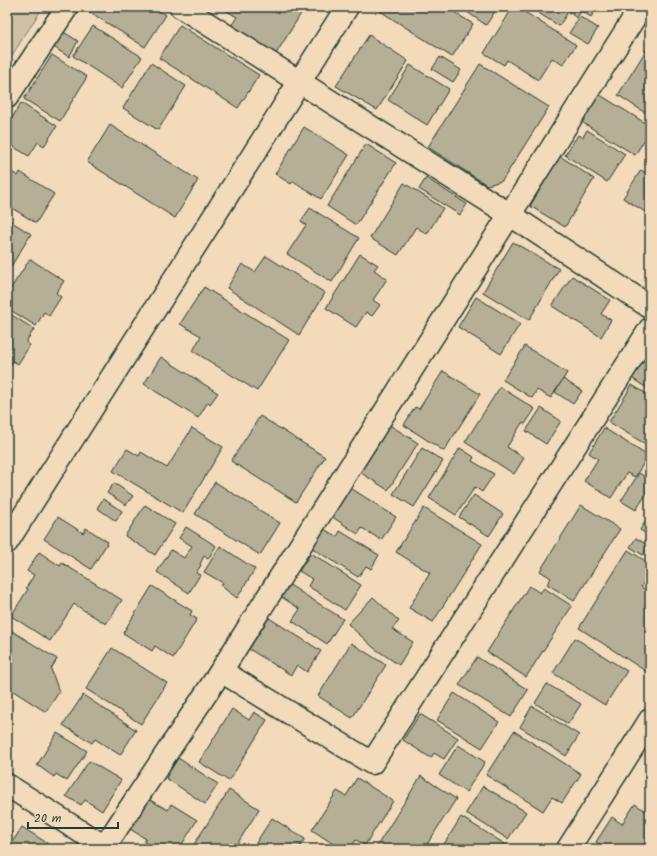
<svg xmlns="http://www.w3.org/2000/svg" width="657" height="856" viewBox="0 0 657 856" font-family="Kalam,sans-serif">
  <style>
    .green { fill: #d0c1a4; stroke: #787f6c }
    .building { fill: #b7af95; stroke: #1f3d34 }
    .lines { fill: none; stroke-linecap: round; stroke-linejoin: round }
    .minor-casing { stroke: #1f3d34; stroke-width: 25 }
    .minor { stroke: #f2daba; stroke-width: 22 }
  </style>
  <rect width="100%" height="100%" fill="#f2daba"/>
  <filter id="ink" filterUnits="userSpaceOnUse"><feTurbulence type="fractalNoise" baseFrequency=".025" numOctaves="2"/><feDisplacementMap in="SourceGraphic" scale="8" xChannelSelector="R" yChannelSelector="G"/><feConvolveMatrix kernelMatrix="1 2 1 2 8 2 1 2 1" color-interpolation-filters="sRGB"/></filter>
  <g filter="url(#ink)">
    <polygon class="green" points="7,7 43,7 7,63"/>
    <g class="building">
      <polygon points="91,7 153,7 166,15 145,47 88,11"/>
      <polygon points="220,7 305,7 274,57 229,29 237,17"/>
      <polygon points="383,7 446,7 473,24 452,57 380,11"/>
      <polygon points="460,7 498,7 486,25"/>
      <polygon points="513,7 517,7 576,45 563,65 552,58 538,80 507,60 504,65 484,53"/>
      <polygon points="529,7 597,7 591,17 581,11 577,18 568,12 559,26"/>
      <polygon points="580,17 598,28 588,44 569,33"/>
      <polygon points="180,25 259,75 238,108 159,58"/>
      <polygon points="93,26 142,57 122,88 73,56"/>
      <polygon points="62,31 78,41 69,57 52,46"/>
      <polygon points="369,35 408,61 377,110 336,86"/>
      <polygon points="650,44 650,116 618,95"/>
      <polygon points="52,55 87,77 60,121 24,99"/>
      <polygon points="440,57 461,70 453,82 432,69"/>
      <polygon points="151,63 186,86 158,130 123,108"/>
      <polygon points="480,64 549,107 502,181 487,185 428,147"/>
      <polygon points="410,65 449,89 427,125 388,100"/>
      <polygon points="597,93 650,126 650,131 635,155 580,121"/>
      <polygon points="21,103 57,126 44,146 38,142 29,156 7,143 7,126"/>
      <polygon points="110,125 198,180 175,218 87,162"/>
      <polygon points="304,127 349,155 321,199 293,181 291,184 275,174"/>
      <polygon points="587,130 625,154 607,182 565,155 578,135 583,137"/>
      <polygon points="366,144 396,163 356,225 327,206"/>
      <polygon points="560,156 594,179 565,227 530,206"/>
      <polygon points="650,156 650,167 645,164"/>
      <polygon points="7,169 18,176 20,172 54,194 36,223 7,205"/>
      <polygon points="641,170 650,176 650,215 623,198"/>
      <polygon points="426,178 467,204 460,215 419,189"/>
      <polygon points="404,183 443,208 427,234 416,227 398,255 370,238"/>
      <polygon points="310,208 359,238 332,282 287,254 306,225 301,221"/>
      <polygon points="7,219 31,234 10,268 7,267"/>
      <polygon points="513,242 559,269 529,320 483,292"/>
      <polygon points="360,254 378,265 374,270 387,279 373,300 380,305 372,316 366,312 356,327 326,308"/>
      <polygon points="266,256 325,293 299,335 227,288 242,264 255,272"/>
      <polygon points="30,259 64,281 56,293 61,297 49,316 44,312 36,326 7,308 7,294"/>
      <polygon points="572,276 610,300 601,314 611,320 601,337 552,306"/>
      <polygon points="204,287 289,340 257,391 193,351 201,336 180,324"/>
      <polygon points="476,297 520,324 501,354 458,327"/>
      <polygon points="7,312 34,329 26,342 30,345 18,364 13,361 7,371"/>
      <polygon points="525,346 567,373 551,398 537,390 532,398 503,380"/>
      <polygon points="650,346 650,390 630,377"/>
      <polygon points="161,357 218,393 210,404 208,402 198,418 144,384"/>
      <polygon points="443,371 480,394 444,451 404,425 415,407 419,409"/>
      <polygon points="563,379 582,391 573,404 555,392"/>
      <polygon points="632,385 650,396 650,447 609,422"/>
      <polygon points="500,387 535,409 525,424 522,423 507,447 524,458 514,474 465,442"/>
      <polygon points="541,408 561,421 546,444 526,431"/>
      <polygon points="260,416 325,457 296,502 231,461"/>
      <polygon points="388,424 418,443 388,490 358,471"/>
      <polygon points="192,428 223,447 183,513 113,471 127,449 139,456 141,452 167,468"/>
      <polygon points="604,428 648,456 635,477 627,473 611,498 584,481 598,459 589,453"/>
      <polygon points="422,448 443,461 414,507 393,494"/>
      <polygon points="460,448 474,457 472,461 494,474 482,492 475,487 456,515 429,498"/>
      <polygon points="639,473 650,480 650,488 636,510 621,501"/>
      <polygon points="215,482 280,523 260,555 195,514"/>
      <polygon points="114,483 133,496 126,505 107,493"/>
      <polygon points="349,487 396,517 381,540 362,528 358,534 331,516"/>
      <polygon points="474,495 503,514 489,536 459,517"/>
      <polygon points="103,499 122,511 116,521 97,508"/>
      <polygon points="145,505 175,524 155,555 125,536"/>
      <polygon points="581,505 620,529 574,601 547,584 551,578 540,571"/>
      <polygon points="424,508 482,544 433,622 409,608 430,573 396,552"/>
      <polygon points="650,514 650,536 640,530"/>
      <polygon points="58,517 83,533 86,528 108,542 91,569 44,539"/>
      <polygon points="186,527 216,546 208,559 204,556 200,564 201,565 196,573 200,575 189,593 157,572 171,550 184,558 192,546 179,538"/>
      <polygon points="324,529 337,537 340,531 379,555 371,569 366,566 358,577 312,548"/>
      <polygon points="636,538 649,546 643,555 630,547"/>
      <polygon points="220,546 255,569 237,598 221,586 223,583 204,572"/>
      <polygon points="628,550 650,564 650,573 641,587 650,593 650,666 647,672 579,628"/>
      <polygon points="39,552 60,566 62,563 122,600 106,624 74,604 50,641 11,616 28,589 26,588 34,575 27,571"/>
      <polygon points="311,553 361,585 345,610 308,586 312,579 299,571"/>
      <polygon points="288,584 343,619 327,644 292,621 300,609 280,596"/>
      <polygon points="152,586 192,611 190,615 197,619 173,658 155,646 152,651 123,633"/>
      <polygon points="529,586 540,593 544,588 572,606 526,677 487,652"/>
      <polygon points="373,597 399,621 392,629 413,642 399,665 374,648 348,624"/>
      <polygon points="269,618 321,651 307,672 297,665 291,675 249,649"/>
      <polygon points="7,628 57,659 51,669 59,692 46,712 7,687 7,670 10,666 7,664"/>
      <polygon points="575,638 627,671 605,705 553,673"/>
      <polygon points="351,643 386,665 352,718 318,696"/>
      <polygon points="112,648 167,683 141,724 86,689"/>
      <polygon points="477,657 528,690 511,717 459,685"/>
      <polygon points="547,684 581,704 568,724 535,703"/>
      <polygon points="454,693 499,722 482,748 437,720"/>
      <polygon points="83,695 136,730 120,755 95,739 92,743 63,725"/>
      <polygon points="532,706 579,735 566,756 520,727"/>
      <polygon points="232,709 249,720 254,712 267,720 229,781 199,762"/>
      <polygon points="420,714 458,738 444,759 434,753 431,758 403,740"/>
      <polygon points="514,731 581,774 562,803 552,797 543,811 486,775"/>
      <polygon points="57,733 87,751 67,781 56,774 54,777 37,765"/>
      <polygon points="458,745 485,762 466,792 439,775"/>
      <polygon points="178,758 218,784 205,804 166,778"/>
      <polygon points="89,761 121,780 102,811 85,800 81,805 66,796"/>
      <polygon points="421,776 456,799 424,849 375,849"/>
      <polygon points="357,778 393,801 365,845 356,840 350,849 341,849 312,830 337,791 346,796"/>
      <polygon points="483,786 526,812 508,839 466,813"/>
      <polygon points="229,790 259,809 234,849 191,849"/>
      <polygon points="148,799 168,810 171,804 197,820 179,849 156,849 144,842 146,839 130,829"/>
      <polygon points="635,804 650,814 650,849 600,849 602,846 596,842 612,817 622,824"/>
      <polygon points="461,817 513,849 441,849"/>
      <polygon points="272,818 305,839 298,849 252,849"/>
      <polygon points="22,827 47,843 43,849 8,849"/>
      <polygon points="7,830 12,833 7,840"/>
    </g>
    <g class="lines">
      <defs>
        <g id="minor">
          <polyline points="181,7 509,214 650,307"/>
          <polyline points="7,97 67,7"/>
          <polyline points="7,542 347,7"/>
          <polyline points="221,671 372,763 650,329"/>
          <polyline points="7,785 108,849"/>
          <polyline points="103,849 221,671 641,7"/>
          <polyline points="568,849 650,720"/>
        </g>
      </defs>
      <use href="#minor" class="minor-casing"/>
      <use href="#minor" class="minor"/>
    </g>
  </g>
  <rect width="657" height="856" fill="none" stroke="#f2daba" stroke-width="24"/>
  <rect x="12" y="12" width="633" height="832" fill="none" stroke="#1f3d34" stroke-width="1.5" filter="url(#ink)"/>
  <path d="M28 822v6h90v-6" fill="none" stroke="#1f3d34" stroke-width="2"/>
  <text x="34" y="822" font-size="12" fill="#1f3d34" stroke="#f2daba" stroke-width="3" paint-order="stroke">20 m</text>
</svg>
